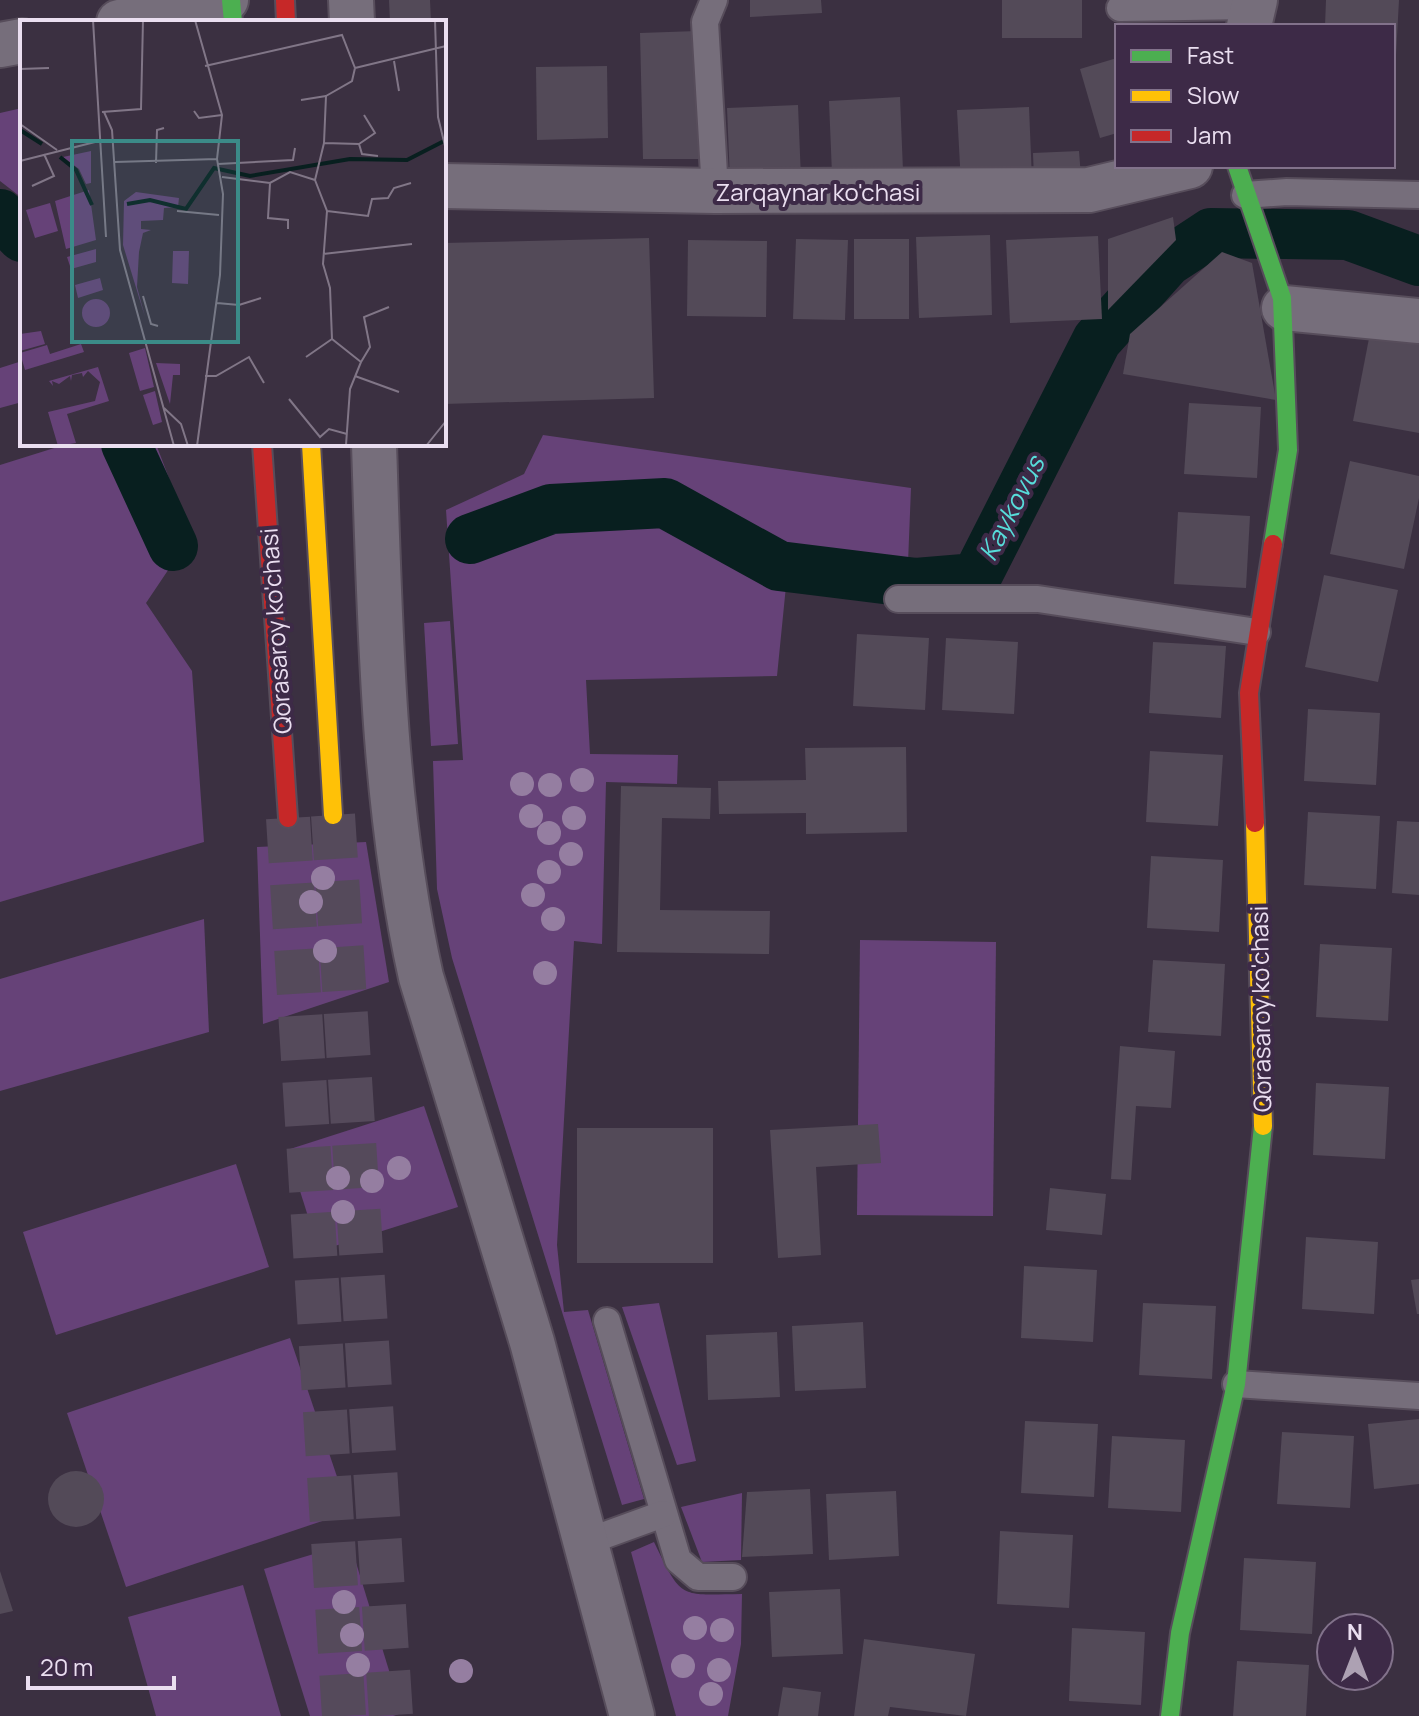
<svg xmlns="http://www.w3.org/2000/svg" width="1419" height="1716" viewBox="0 0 1419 1716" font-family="Manrope,sans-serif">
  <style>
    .green { fill: #664278 }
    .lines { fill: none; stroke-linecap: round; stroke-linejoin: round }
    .canal { stroke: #081f1f; stroke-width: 50 }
    .building { fill: #534a58 }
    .secondary-tunnel { stroke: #554a5b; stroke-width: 44; stroke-dasharray: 44 22; stroke-linecap: butt }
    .lane-casing { stroke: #574d5b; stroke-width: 30 }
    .street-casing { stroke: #574d5b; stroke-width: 48 }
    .fast-casing { stroke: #574d5b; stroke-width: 22 }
    .slow-casing { stroke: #574d5b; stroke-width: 22 }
    .jam-casing { stroke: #574d5b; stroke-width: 22 }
    .lane { stroke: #766e7b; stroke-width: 26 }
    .street { stroke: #766e7b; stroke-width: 44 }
    .fast { stroke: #4caf50; stroke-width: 18 }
    .slow { stroke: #ffc107; stroke-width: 18 }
    .jam { stroke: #c62828; stroke-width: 18 }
    .tree { fill: #957ea1 }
    .labels { text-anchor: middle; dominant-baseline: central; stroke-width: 8; stroke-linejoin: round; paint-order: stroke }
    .street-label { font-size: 24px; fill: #eadef0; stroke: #3d2a47 }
    .water-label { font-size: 26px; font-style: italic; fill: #57dcda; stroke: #3d2a47 }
    .inset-river { fill: none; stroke: #081f1f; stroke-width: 4 }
    .inset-road { fill: none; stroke: #817687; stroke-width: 2 }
    .view { fill: #3b8b88; fill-opacity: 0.15; stroke: #3b8b88; stroke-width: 4 }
    .inset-edge { fill: none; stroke: #eadef0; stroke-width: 4 }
  </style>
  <rect width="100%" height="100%" fill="#3b3041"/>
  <g class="green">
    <polygon points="22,108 22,198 0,181 0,113"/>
    <polygon points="22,361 22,402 0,408 0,368"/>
    <polygon points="543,435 911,488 908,563 788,566 777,676 586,680 590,754 678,755 677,784 606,782 602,944 574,941 557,1245 564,1312 588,1310 644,1499 622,1505 452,958 437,889 433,761 463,760 446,510 524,474"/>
    <polygon points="67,444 156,444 191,536 146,603 192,671 204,842 0,902 0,465"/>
    <polygon points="450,621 458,744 431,746 424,623"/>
    <polygon points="366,842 389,982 263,1024 257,847"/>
    <polygon points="204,919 209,1032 0,1091 0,979"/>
    <polygon points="860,940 996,942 993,1216 857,1215"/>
    <polygon points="424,1106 458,1207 319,1251 287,1150"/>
    <polygon points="236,1164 269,1267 56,1335 23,1232"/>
    <polygon points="659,1303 696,1461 677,1465 622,1307"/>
    <polygon points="290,1338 349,1512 126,1587 67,1413"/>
    <polygon points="742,1493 741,1560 702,1562 681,1507"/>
    <path d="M654 1542C682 1600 679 1595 742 1594L741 1644 728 1716H676L631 1552Z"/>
    <polygon points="350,1543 402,1713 393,1716 310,1716 264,1569"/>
    <polygon points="243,1585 281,1716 156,1716 128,1617"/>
  </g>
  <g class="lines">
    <g class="canal">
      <polyline points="0,214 22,237"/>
      <polyline points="126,444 173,546"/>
      <polyline points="470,539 551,509 665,503 779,566 916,583 976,578 1097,340 1167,262 1211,233 1348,235 1419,261"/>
    </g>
  </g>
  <g class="building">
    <polygon points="389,0 430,0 431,22 390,22"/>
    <polygon points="750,0 821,0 822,13 750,17"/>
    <rect x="1002" y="0" width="80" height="38"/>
    <polygon points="1326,0 1399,0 1396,55 1393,55 1393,26 1325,26"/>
    <polygon points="697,31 699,159 643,159 640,33"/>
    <polygon points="1117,58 1117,133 1100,138 1080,69"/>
    <polygon points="607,66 608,138 537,140 536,67"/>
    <polygon points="900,97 903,171 832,174 829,101"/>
    <polygon points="798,105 801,179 730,181 727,108"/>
    <polygon points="1029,107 1032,180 961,184 957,110"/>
    <polygon points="1079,151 1081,177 1034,180 1033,153"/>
    <polygon points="1173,217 1176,240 1108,310 1108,239"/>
    <polygon points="990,235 992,315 919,318 916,237"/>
    <polygon points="1098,236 1102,319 1010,323 1006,240"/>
    <polygon points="649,238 654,398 444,404 444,243"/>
    <polygon points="796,239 848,240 845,320 793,319"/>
    <rect x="854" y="239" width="55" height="80"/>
    <polygon points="688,240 767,241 766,317 687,316"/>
    <polygon points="1222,252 1252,263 1276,400 1123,374 1130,334"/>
    <polygon points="1371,328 1419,337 1419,433 1353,421"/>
    <polygon points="1189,403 1261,407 1257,478 1184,474"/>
    <polygon points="1350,461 1419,476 1419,498 1404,569 1330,554"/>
    <polygon points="1178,512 1250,516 1246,588 1174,584"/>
    <polygon points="1324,575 1398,590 1378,682 1305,667"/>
    <polygon points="857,634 929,638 925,710 853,706"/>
    <polygon points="946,638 1018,642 1014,714 942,710"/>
    <polygon points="1153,642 1226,646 1221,718 1149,713"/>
    <polygon points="1308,709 1380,713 1376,785 1304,781"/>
    <polygon points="906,747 907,832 806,834 806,813 719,814 718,781 806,780 805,748"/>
    <polygon points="1150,751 1223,755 1218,826 1146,822"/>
    <polygon points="621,786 711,788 710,819 662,818 660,910 770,911 769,954 617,952"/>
    <polygon points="1308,812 1380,816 1376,889 1304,885"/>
    <polygon points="1397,821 1419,822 1419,895 1392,893"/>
    <polygon points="1151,856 1223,860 1219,932 1147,928"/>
    <polygon points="1320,944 1392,948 1388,1021 1316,1017"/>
    <polygon points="1153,960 1225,964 1221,1036 1148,1032"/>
    <polygon points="1120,1046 1175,1051 1171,1108 1136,1106 1131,1180 1111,1179"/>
    <polygon points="1316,1083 1389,1087 1385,1159 1313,1155"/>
    <polygon points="878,1124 881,1163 816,1167 821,1255 778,1258 770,1130"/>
    <rect x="577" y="1128" width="136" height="135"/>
    <polygon points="1050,1188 1106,1194 1102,1235 1046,1230"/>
    <polygon points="1306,1237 1378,1242 1374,1314 1302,1309"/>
    <polygon points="1024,1266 1097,1270 1093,1342 1021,1338"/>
    <polygon points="1419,1279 1419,1314 1417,1314 1411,1280"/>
    <polygon points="1143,1303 1216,1306 1212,1379 1139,1375"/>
    <polygon points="863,1322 866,1388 795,1391 792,1326"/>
    <polygon points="777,1332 780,1397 708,1400 706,1335"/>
    <polygon points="1419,1419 1419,1484 1374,1489 1368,1424"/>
    <polygon points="1025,1421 1098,1424 1094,1497 1021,1493"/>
    <polygon points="1282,1432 1354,1436 1350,1508 1277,1504"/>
    <polygon points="1112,1436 1185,1440 1181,1512 1108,1508"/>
    <circle cx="76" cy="1499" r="28"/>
    <polygon points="810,1489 813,1554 742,1557 747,1492"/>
    <polygon points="896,1491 899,1556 829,1560 826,1494"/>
    <polygon points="1000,1531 1073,1535 1069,1608 997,1604"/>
    <polygon points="1244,1558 1316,1562 1312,1634 1240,1630"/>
    <polygon points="0,1571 13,1611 0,1614"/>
    <polygon points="840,1589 843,1654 772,1657 769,1592"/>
    <polygon points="1072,1628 1145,1632 1141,1705 1069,1701"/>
    <polygon points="864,1639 975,1654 966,1716 890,1707 888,1716 854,1716"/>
    <polygon points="1237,1661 1309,1665 1306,1716 1233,1716"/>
    <polygon points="783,1687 821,1692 818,1716 778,1716"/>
  </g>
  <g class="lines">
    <g class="secondary-tunnel">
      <polyline points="333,815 391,1716"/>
      <polyline points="288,818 344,1716"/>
    </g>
    <defs>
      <g id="lane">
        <polyline points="714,0 705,22 715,191"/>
        <polyline points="1120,8 1252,6"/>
        <polyline points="1245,195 1287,192 1419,195"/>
        <polyline points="898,599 1038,599 1257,632"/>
        <polyline points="607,1321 678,1560 698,1577 733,1577"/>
        <polyline points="1236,1384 1419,1396"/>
        <polyline points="586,1542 663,1514"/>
      </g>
      <g id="street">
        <polyline points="351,0 352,22"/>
        <polyline points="119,22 226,0"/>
        <polyline points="1249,26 1255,0"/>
        <polyline points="0,45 22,41"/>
        <polyline points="444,186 715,191 1089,190 1190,166"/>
        <polyline points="1284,308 1419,321"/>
        <path d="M374 444C380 622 382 802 421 977L532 1342 632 1716"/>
      </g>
      <g id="fast">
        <polyline points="231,0 233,22"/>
        <polyline points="1237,166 1282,298 1288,450 1273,544"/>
        <polyline points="1170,1716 1180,1633 1236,1384 1263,1126"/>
      </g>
      <g id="slow">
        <polyline points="311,444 333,815"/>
        <polyline points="1255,823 1263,1126"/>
      </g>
      <g id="jam">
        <polyline points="285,0 286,22"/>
        <polyline points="262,444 288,818"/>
        <polyline points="1255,823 1249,693 1273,544"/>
      </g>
    </defs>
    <use href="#lane" class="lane-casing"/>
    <use href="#street" class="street-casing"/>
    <use href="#fast" class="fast-casing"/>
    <use href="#slow" class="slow-casing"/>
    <use href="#jam" class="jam-casing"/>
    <use href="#lane" class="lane"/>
    <use href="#street" class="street"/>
    <use href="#fast" class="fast"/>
    <use href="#slow" class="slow"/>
    <use href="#jam" class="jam"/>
  </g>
  <g class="tree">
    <circle cx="582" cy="780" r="12"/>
    <circle cx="522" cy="784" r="12"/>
    <circle cx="550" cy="785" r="12"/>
    <circle cx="531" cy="816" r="12"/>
    <circle cx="574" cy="818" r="12"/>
    <circle cx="549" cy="833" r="12"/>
    <circle cx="571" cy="854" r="12"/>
    <circle cx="549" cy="872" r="12"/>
    <circle cx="323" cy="878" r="12"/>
    <circle cx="533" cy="895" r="12"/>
    <circle cx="311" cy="902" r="12"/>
    <circle cx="553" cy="919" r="12"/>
    <circle cx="325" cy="951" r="12"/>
    <circle cx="545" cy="973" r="12"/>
    <circle cx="399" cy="1168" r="12"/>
    <circle cx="338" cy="1178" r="12"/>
    <circle cx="372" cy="1181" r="12"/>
    <circle cx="343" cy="1212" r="12"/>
    <circle cx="344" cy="1602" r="12"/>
    <circle cx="695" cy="1628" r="12"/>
    <circle cx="722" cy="1630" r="12"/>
    <circle cx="352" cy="1635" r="12"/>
    <circle cx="358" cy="1665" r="12"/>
    <circle cx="683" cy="1666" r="12"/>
    <circle cx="719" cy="1670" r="12"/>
    <circle cx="461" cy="1671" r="12"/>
    <circle cx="711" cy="1694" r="12"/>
  </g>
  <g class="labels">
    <g class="street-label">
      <text x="818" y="191">Zarqaynar ko'chasi</text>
      <text transform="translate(275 631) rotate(-94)">Qorasaroy ko'chasi</text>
      <text transform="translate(1260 1009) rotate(-91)">Qorasaroy ko'chasi</text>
    </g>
    <g class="water-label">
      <text transform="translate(1011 508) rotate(-63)">Kaykovus</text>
    </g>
  </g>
  <g transform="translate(20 20)">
    <rect width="426" height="426" fill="#3b3041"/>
    <path d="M71 131V163L66 164 59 149 43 137ZM69 170 76 220 46 229 35 181ZM116 172 159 178 158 187 144 188 143 200 121 201V209L131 210 123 213 119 232 117 267 125 297 103 225 104 181ZM30 183 38 211 15 218 6 190ZM76 229V242L51 249 47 237ZM153 231H169L168 264 152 263ZM80 258 83 270 58 278 55 265ZM62 293a14 14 0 1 1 28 0a14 14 0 1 1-28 0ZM21 311 25 324 0 331V314ZM61 324 64 332 5 350 0 333 27 325 30 334ZM125 328 134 367 120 371 109 333ZM136 343 160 344V355H153L150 384ZM78 347 89 381 47 394 56 423 38 426 28 392 75 381 80 362 68 351 63 357 62 353 52 355 51 361 50 356 39 364 32 361 33 366 29 361ZM135 371 142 402 133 405 123 375Z" fill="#664278"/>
    <path class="inset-river" d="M0 110 22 124M40 137 56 150 72 185M107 184 130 180 166 189 194 148 230 156 330 139 387 140 426 120"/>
    <path class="inset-road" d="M73 0 86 217M175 0 202 95 197 139 203 174 200 255 177 426M415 0 418 97 426 130M374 41 379 71M185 46 322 15 335 48M335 48 426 26M0 49 29 48M281 80 306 76M174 91 179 98 202 95M82 92 121 89 123 0M84 92 92 110 100 230 154 426M0 104 37 130M304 123 339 124 342 134 358 136M339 124 355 113 344 95M0 141 79 121M95 142 197 139M136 143 137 110 144 108M198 144 273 140 275 128M202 157 250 163 270 152 295 160M250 163 248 198 268 200V209M12 166 34 156 24 134M157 191 199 195M307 191 348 196 352 179 368 178 374 168 391 163M303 234 392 224M123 276 131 304 138 306M197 283 219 285 241 278M286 337 312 319M341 342 350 327 344 297 369 287M185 356H196L229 337 244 363M335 356 379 372M269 379 300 417 309 409 327 414M144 388 161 404 168 426M326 425 330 369 341 342 312 319 310 268 303 244 307 191 295 160 304 123 306 76 332 61 335 48M406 426 426 401"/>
    <path class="view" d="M52 121H218V322H52Z"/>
    <rect width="426" height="426" class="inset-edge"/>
  </g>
  <rect x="1115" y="24" width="280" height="144" fill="#3d2a47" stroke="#82728b" stroke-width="2"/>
  <rect x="1131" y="50" width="40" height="12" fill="#4caf50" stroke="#82728b" stroke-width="2"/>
  <text x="1187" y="64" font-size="24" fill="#eadef0">Fast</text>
  <rect x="1131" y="90" width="40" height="12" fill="#ffc107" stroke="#82728b" stroke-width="2"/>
  <text x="1187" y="104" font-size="24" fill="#eadef0">Slow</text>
  <rect x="1131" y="130" width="40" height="12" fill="#c62828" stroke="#82728b" stroke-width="2"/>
  <text x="1187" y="144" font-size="24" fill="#eadef0">Jam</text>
  <g transform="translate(1355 1652)"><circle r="38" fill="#3d2a47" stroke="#82728b" stroke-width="2"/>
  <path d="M0-6L14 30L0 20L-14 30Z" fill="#ada1b3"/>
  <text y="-12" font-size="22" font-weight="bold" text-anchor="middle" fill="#eadef0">N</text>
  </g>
  <path d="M28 1676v12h146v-12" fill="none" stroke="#eadef0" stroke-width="4"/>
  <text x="40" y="1676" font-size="24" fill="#eadef0" stroke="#3d2a47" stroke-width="6" paint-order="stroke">20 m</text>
</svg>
